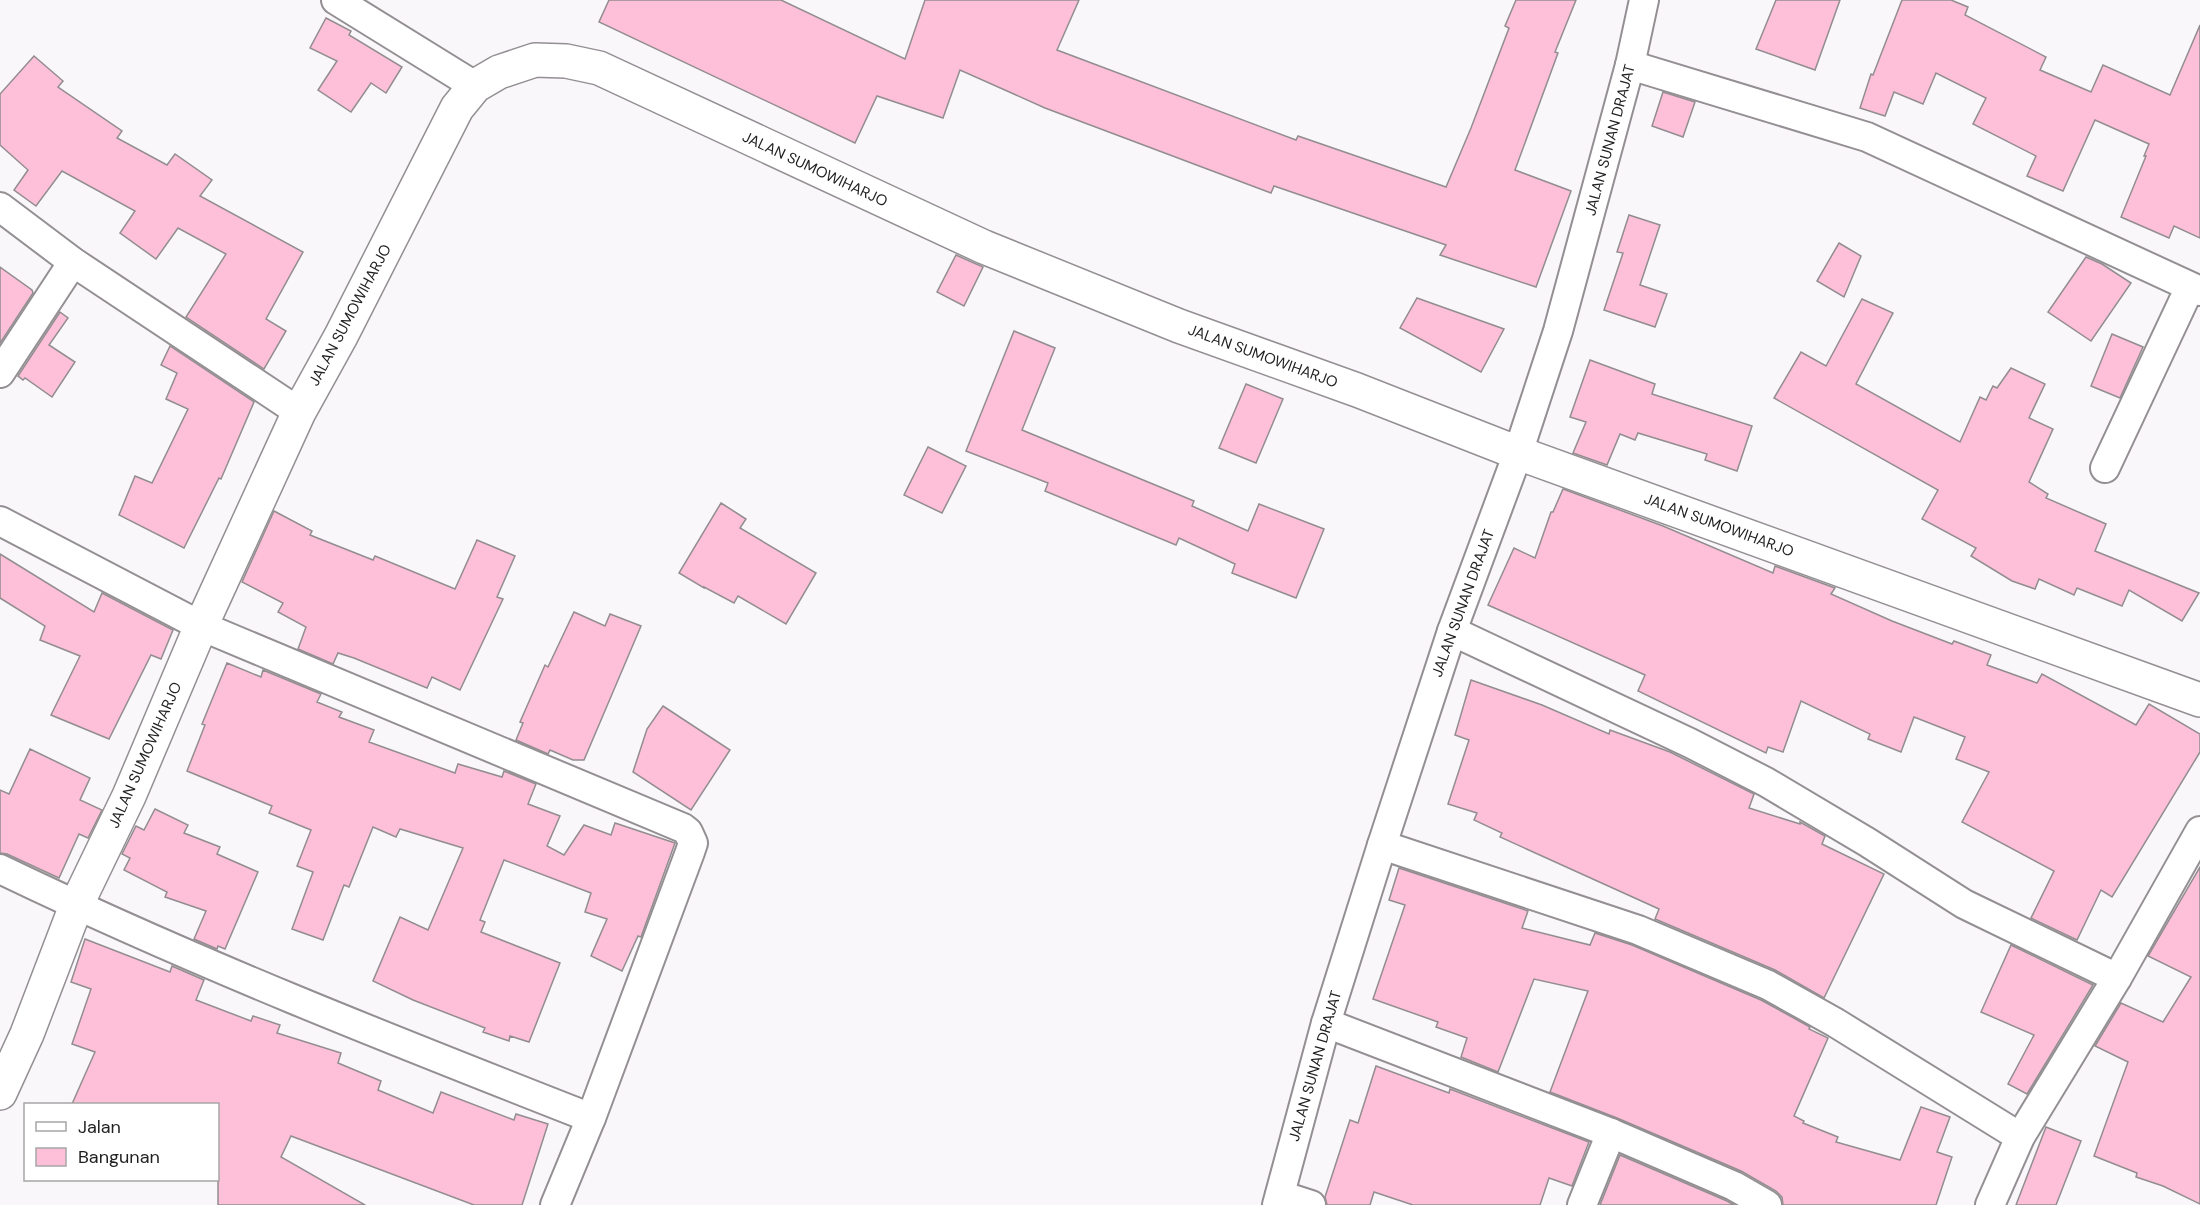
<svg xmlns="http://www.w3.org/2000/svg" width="2200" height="1205" viewBox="0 0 2200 1205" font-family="'DM Sans',sans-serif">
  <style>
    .building { fill: #fdc0d8; stroke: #928d8f; stroke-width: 1.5 }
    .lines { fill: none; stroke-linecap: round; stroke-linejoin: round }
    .minor-casing { stroke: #938f93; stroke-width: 32 }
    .tertiary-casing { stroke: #938f93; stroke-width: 36 }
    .minor { stroke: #fff; stroke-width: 28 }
    .tertiary { stroke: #fff; stroke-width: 33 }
    .labels { text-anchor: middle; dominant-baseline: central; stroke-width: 5; stroke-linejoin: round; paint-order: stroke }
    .street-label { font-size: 15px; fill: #222122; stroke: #fff }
  </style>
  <rect width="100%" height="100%" fill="#faf7fa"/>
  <g class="building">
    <polygon points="609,0 781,0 905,59 925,0 1079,0 1057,50 1296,140 1298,136 1446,187 1471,128 1509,28 1505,26 1516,0 1576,0 1555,52 1558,53 1515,170 1571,191 1536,287 1440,255 1446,245 1274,186 1271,193 1045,108 960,70 943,118 877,96 855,143 599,22"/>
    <polygon points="1776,0 1840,0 1815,70 1756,49"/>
    <polygon points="1902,0 1951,0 1968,7 1965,15 2046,57 2040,70 2091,92 2103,65 2170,95 2200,25 2200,238 2174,226 2169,238 2121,217 2146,156 2144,156 2149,144 2095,120 2063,191 2027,176 2036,156 1973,124 1986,98 1936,73 1923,104 1894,92 1885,116 1860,108 1871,74 1873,75"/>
    <polygon points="326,18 351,31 349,35 402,67 386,93 371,83 351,112 318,90 337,61 310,48"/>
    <polygon points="34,56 63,81 58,87 122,131 117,138 167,165 175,154 212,180 200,196 303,252 266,319 286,331 264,369 186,317 226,254 178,228 156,259 120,233 135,211 62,171 36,206 14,190 28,170 0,145 0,94"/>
    <polygon points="1663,92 1695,102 1683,137 1652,126"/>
    <polygon points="1629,215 1660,225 1640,285 1667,294 1655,327 1604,310 1623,253 1617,252"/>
    <polygon points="1839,243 1861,256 1844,297 1817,281"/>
    <polygon points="956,255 983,267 964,306 937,292"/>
    <polygon points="2086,257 2102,264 2131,283 2091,341 2048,312"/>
    <polygon points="0,267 32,290 33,293 0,343"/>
    <polygon points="1417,298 1504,329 1481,372 1400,328"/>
    <polygon points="1862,299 1893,313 1856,384 1960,442 1980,397 1986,400 1993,386 1997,388 2011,368 2045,384 2029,418 2053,429 2029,482 2048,494 2046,498 2106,524 2095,551 2199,593 2182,621 2129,590 2122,606 2077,588 2074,595 2039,579 2035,589 2012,581 1971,556 1976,548 1922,519 1938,490 1774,398 1801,352 1826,366"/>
    <polygon points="60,312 68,318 49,345 75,362 52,397 25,378 23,380 18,376"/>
    <polygon points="1014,331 1055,348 1022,430 1194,501 1192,506 1248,531 1259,504 1324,529 1296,598 1232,573 1235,564 1179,538 1176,545 1045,491 1048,483 966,451"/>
    <polygon points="2112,334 2143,347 2120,398 2091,386"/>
    <polygon points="170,346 254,402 221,479 219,478 184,548 119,515 135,476 152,483 188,409 166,399 177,373 161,365"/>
    <polygon points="1590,360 1655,384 1652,394 1752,426 1737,471 1705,460 1707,454 1638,433 1635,440 1620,434 1607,465 1573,453 1586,422 1570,417"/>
    <polygon points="1246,384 1283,399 1256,463 1219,448"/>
    <polygon points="928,447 966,466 942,513 904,495"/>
    <polygon points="1563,489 1663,526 1773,573 1775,566 1835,588 1831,594 1892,621 1952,644 1954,641 1991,655 1987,665 2037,683 2042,674 2136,725 2149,704 2200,734 2200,752 2112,897 2101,890 2077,940 2031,918 2054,871 1962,822 1989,772 1956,759 1965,737 1914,717 1901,752 1868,739 1870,734 1801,701 1783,752 1768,747 1766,753 1638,691 1645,675 1488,605 1514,548 1535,558 1551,512 1553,512"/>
    <polygon points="721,503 746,519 740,528 816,573 786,624 738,596 734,603 704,587 704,588 679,573"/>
    <polygon points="274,511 312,531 310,535 373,560 375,556 455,589 477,540 515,556 497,597 503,599 460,690 432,677 427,688 354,658 338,653 333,664 298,649 306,627 278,612 283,603 242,582"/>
    <polygon points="0,554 94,612 102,593 173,630 161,659 151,655 109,739 51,715 80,656 40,640 45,626 0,598"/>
    <polygon points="574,612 605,626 610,614 641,626 584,760 573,760 550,750 548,754 516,740 523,723 520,722 545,665 548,667"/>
    <polygon points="227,663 261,677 263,670 321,694 317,702 342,712 339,717 374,730 369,742 455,773 458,764 502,777 504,771 536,784 528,804 560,816 547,846 564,855 584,825 611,835 615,823 675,843 641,937 638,936 622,971 591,956 607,919 585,912 591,893 504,860 480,920 485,922 481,932 560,963 529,1042 510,1036 509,1041 483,1032 485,1028 413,1000 373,981 400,917 428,930 463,848 400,829 396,837 373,827 349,887 344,885 323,940 292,929 313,872 297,866 311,830 269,813 272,806 187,771 205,725 202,724"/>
    <polygon points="1471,680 1542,705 1609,734 1610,730 1670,752 1754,794 1749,808 1800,824 1800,822 1825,836 1822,844 1884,874 1824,998 1775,970 1655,919 1659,909 1500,837 1502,833 1474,820 1477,813 1448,804 1469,740 1455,735"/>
    <polygon points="663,706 730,750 691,810 633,772 647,729"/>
    <polygon points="30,749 90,778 80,800 102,810 88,838 79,834 59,878 7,854 0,853 0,790 9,794"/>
    <polygon points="155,809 188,825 184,833 220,847 217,854 258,872 225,949 218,946 217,949 194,939 206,911 165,897 167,892 124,870 130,858 122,854 136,826 144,830"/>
    <polygon points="2200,867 2200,1204 2163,1186 2136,1177 2137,1173 2094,1156 2128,1062 2095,1046 2121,1003 2163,1022 2191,977 2148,956"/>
    <polygon points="1399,868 1528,911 1522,928 1590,945 1595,933 1632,945 1761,1000 1810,1027 1809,1029 1828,1038 1794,1116 1804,1121 1803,1123 1838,1137 1836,1142 1900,1160 1921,1107 1950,1117 1937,1152 1952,1157 1936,1205 1783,1205 1782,1197 1776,1191 1741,1171 1617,1118 1550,1092 1588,991 1534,979 1498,1072 1461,1057 1467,1038 1436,1027 1438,1022 1373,999 1405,905 1389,900"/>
    <polygon points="85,939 170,972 172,966 204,980 196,1000 251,1021 253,1016 280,1025 277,1033 341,1053 338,1063 381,1081 378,1090 433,1113 441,1092 514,1120 516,1114 548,1124 522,1205 474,1205 291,1136 281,1157 365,1205 218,1205 218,1104 72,1104 95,1052 72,1044 91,989 71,982"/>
    <polygon points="2011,945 2093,985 2027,1094 2008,1084 2034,1035 1981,1012"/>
    <polygon points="1376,1066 1449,1093 1450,1089 1589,1142 1572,1186 1549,1178 1540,1205 1413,1205 1374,1192 1370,1205 1327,1205 1325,1197 1350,1120 1358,1123"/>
    <polygon points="2046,1127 2081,1141 2056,1205 2016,1205"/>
    <polygon points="1620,1155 1727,1201 1734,1205 1600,1205"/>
  </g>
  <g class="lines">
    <defs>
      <g id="minor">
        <polyline points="336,0 475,86"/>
        <polyline points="1630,65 1867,137 2200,291"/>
        <polyline points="0,207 73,262 299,412"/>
        <polyline points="0,373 73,262"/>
        <polyline points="2105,468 2190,287"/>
        <polyline points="0,521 201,626 683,828 688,832 693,843 690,852 591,1118 555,1205"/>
        <polyline points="1452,631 1690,743 1766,782 1867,842 1964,904 2117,978"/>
        <polyline points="1382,845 1638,930 1768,985 1836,1023 2020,1137"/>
        <path d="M0 869C193 962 392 1040 591 1118"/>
        <polyline points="1326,1023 1611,1133 1734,1186 1767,1205"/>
        <polyline points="1280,1195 1311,1205"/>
        <polyline points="1277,1205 1326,1023 1382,845 1452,631 1518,453 1558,331 1630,65 1644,0"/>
        <polyline points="1582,1205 1611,1133"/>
        <polyline points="1990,1205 2020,1137 2117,978 2200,831"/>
      </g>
      <polyline id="tertiary" points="0,1093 27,1034 76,906 129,796 201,626 299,412 341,336 457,108 475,86 499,72 535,60 566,61 599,68 984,247 1179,326 1357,390 1518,453 2200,700"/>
    </defs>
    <use href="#minor" class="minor-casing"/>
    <use href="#tertiary" class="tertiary-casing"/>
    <use href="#minor" class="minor"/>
    <use href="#tertiary" class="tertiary"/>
  </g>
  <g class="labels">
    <g class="street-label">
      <text transform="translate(1610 140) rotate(-75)">JALAN SUNAN DRAJAT</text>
      <text transform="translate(815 169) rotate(25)">JALAN SUMOWIHARJO</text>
      <text transform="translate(350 315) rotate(-62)">JALAN SUMOWIHARJO</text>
      <text transform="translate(1263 356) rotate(20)">JALAN SUMOWIHARJO</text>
      <text transform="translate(1719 525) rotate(20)">JALAN SUMOWIHARJO</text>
      <text transform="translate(1463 603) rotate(-70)">JALAN SUNAN DRAJAT</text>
      <text transform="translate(145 755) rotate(-66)">JALAN SUMOWIHARJO</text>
      <text transform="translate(1315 1066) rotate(-74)">JALAN SUNAN DRAJAT</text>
    </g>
  </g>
  <rect x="24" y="1103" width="195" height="78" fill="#ffffff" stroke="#a7a6a7" stroke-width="1.5"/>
  <rect x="36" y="1122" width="30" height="9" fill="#ffffff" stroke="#a7a6a7" stroke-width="1.5"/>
  <text x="78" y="1133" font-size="18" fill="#222122">Jalan</text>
  <rect x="36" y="1148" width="30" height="18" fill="#fdc0d8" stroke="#a7a6a7" stroke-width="1.5"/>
  <text x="78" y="1163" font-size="18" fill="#222122">Bangunan</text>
</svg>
